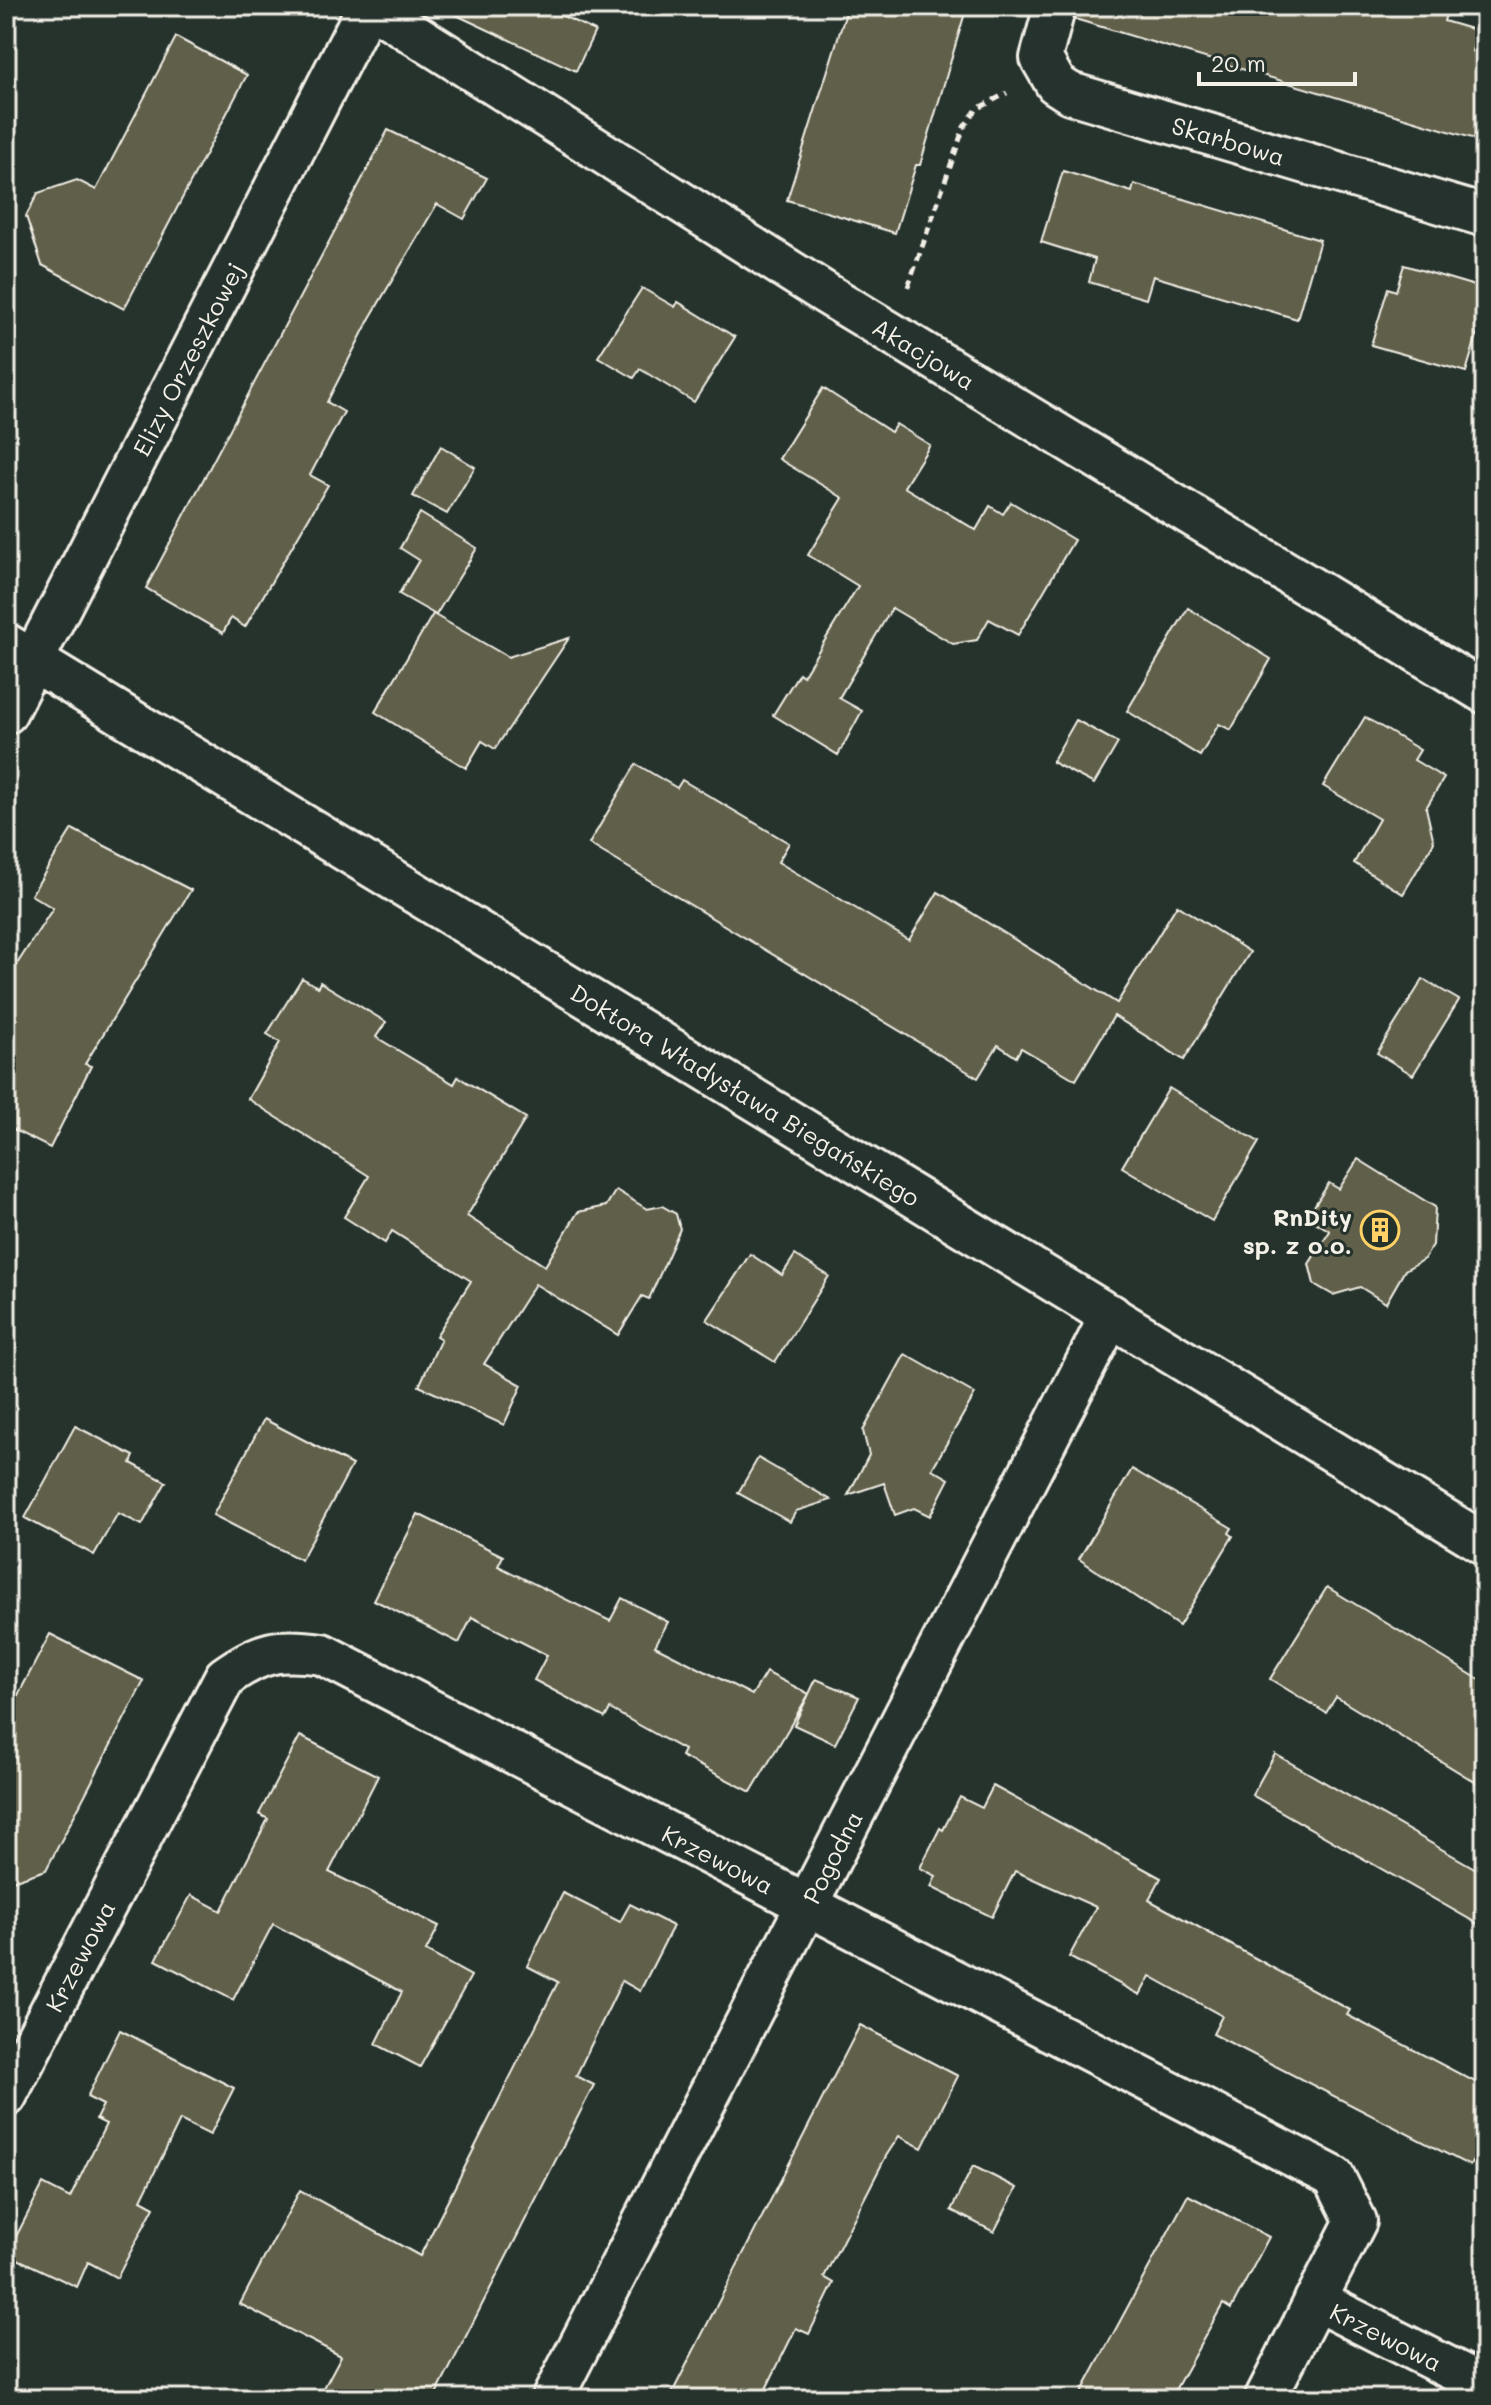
<svg xmlns="http://www.w3.org/2000/svg" width="1491" height="2405" viewBox="0 0 1491 2405" font-family="Mali,sans-serif">
  <style>
    .building { fill: #605f4a; stroke: #f4f1e8; stroke-width: 2 }
    .lines { fill: none; stroke-linecap: round; stroke-linejoin: round }
    .minor-casing { stroke: #f4f1e8; stroke-width: 46 }
    .path { stroke: #f4f1e8; stroke-width: 5; stroke-dasharray: 8 6; stroke-linecap: butt }
    .minor { stroke: #26332d; stroke-width: 40 }
    .labels { text-anchor: middle; dominant-baseline: central; stroke-width: 6; stroke-linejoin: round; paint-order: stroke }
    .street-label { font-size: 24px; fill: #f4f1e8; stroke: #26332d }
    .poi-label { font-size: 24px; font-weight: bold; fill: #f4f1e8; stroke: #26332d; text-anchor: end }
  </style>
  <rect width="100%" height="100%" fill="#26332d"/>
  <filter id="ink" filterUnits="userSpaceOnUse"><feTurbulence type="fractalNoise" baseFrequency=".0125" numOctaves="2"/><feDisplacementMap in="SourceGraphic" scale="16" xChannelSelector="R" yChannelSelector="G"/><feConvolveMatrix kernelMatrix="1 2 1 2 8 2 1 2 1" color-interpolation-filters="sRGB"/></filter>
  <g filter="url(#ink)">
    <g class="building">
      <polygon points="437,6 542,6 595,31 576,71"/>
      <polygon points="848,6 967,6 920,165 916,165 895,233 787,200"/>
      <polygon points="1077,6 1449,6 1444,21 1478,31 1472,51 1485,55 1485,142 1075,19"/>
      <polygon points="176,37 247,75 124,309 42,265 26,216 38,193 77,180 96,190"/>
      <polygon points="388,130 487,178 464,219 437,204 370,318 327,402 344,412 310,475 328,485 245,627 231,618 223,633 146,588"/>
      <polygon points="1063,171 1132,192 1134,184 1320,240 1297,319 1153,276 1146,299 1089,282 1095,259 1041,242"/>
      <polygon points="1404,265 1485,289 1485,308 1466,372 1371,345 1388,288 1396,291"/>
      <polygon points="642,288 675,307 678,302 735,337 694,402 640,369 634,378 598,357"/>
      <polygon points="823,388 891,432 896,424 930,445 904,487 976,530 990,506 1003,514 1011,502 1074,540 1018,635 989,619 977,640 953,644 892,608 839,698 862,711 838,755 773,715 799,673 803,676 858,586 808,555 843,498 779,459"/>
      <polygon points="441,446 475,467 447,514 413,496"/>
      <polygon points="420,513 477,548 436,615 399,594 419,560 400,548"/>
      <polygon points="1188,608 1271,659 1231,730 1219,724 1200,756 1127,711"/>
      <polygon points="433,614 508,657 569,638 495,749 482,741 466,768 375,712"/>
      <polygon points="1365,717 1420,750 1414,760 1444,778 1426,808 1434,842 1403,894 1354,863 1379,819 1323,786"/>
      <polygon points="1076,720 1118,743 1094,784 1052,762"/>
      <polygon points="636,764 677,788 682,780 789,843 778,862 909,940 938,892 1117,1003 1177,905 1250,952 1184,1060 1114,1016 1076,1080 1021,1048 1016,1057 998,1045 978,1078 589,844"/>
      <polygon points="72,829 191,890 85,1064 91,1066 50,1148 6,1126 6,981 53,908 31,895"/>
      <polygon points="302,978 318,987 320,982 386,1022 376,1037 454,1084 458,1077 526,1118 467,1216 545,1266 578,1212 606,1206 616,1190 647,1209 662,1206 676,1214 680,1229 649,1299 642,1296 618,1335 535,1284 484,1364 522,1385 504,1425 419,1386 441,1339 436,1336 471,1281 392,1231 385,1243 344,1217 369,1176 248,1099 280,1042 267,1034"/>
      <polygon points="1423,979 1459,1000 1413,1075 1377,1053"/>
      <polygon points="1169,1088 1259,1142 1212,1221 1122,1167"/>
      <polygon points="1358,1159 1435,1207 1433,1245 1424,1259 1405,1270 1386,1303 1360,1287 1333,1295 1314,1284 1309,1264 1330,1231 1307,1217 1329,1183 1339,1189"/>
      <polygon points="750,1254 782,1275 795,1255 829,1276 775,1362 707,1320"/>
      <polygon points="905,1354 975,1394 932,1469 949,1479 930,1516 914,1508 895,1515 884,1483 848,1495 869,1455 863,1431"/>
      <polygon points="264,1419 352,1465 301,1560 213,1515"/>
      <polygon points="75,1426 134,1456 131,1463 166,1482 142,1525 118,1513 94,1555 25,1518"/>
      <polygon points="758,1458 831,1500 796,1511 790,1522 738,1493"/>
      <polygon points="1132,1469 1232,1528 1229,1533 1233,1536 1179,1626 1079,1559"/>
      <polygon points="418,1514 503,1556 498,1566 610,1621 622,1598 668,1622 655,1646 752,1695 766,1672 809,1694 816,1679 859,1697 835,1744 794,1725 809,1694 751,1792 681,1756 684,1750 610,1709 605,1718 534,1680 547,1655 472,1617 459,1643 374,1600"/>
      <polygon points="1327,1587 1485,1683 1485,1788 1336,1697 1326,1713 1270,1679"/>
      <polygon points="50,1634 144,1681 46,1870 6,1883 6,1718"/>
      <polygon points="300,1736 378,1776 329,1872 439,1926 426,1951 471,1976 420,2067 376,2044 402,1992 273,1924 233,2000 156,1960 191,1895 221,1911 268,1819 259,1814"/>
      <polygon points="1275,1754 1485,1874 1485,1928 1252,1795"/>
      <polygon points="993,1786 1161,1878 1149,1900 1350,2010 1347,2015 1485,2087 1485,2137 1470,2166 1213,2034 1222,2016 1150,1976 1140,1995 1069,1957 1096,1907 1015,1871 992,1917 931,1887 936,1876 920,1868 940,1828 943,1830 960,1797 982,1808"/>
      <polygon points="563,1893 620,1922 630,1904 673,1926 640,1991 622,1981 576,2076 594,2085 434,2399 318,2399 341,2356 240,2304 300,2190 420,2256 558,1982 527,1966"/>
      <polygon points="860,2025 958,2076 922,2148 899,2136 886,2156 824,2277 834,2283 809,2334 796,2328 761,2399 669,2399"/>
      <polygon points="120,2030 234,2088 210,2135 180,2120 141,2200 154,2207 117,2278 88,2262 77,2287 7,2254 43,2184 70,2198 106,2124 96,2119 103,2105 87,2097"/>
      <polygon points="973,2166 1017,2188 994,2232 951,2210"/>
      <polygon points="1188,2195 1269,2237 1231,2309 1223,2304 1170,2399 1078,2399"/>
    </g>
    <g class="lines">
      <defs>
        <g id="minor">
          <path id="s1" d="M370 6 825 293 1485 693"/>
          <path id="s2" d="M1055 6 1041 58 1056 84 1070 93 1485 216"/>
          <path id="s3" d="M6 644 1485 1544"/>
          <path id="s4" d="M6 713 368 6"/>
          <path id="s5" d="M6 2096 225 1677C261 1651 278 1648 322 1654L1334 2177 1356 2221 1265 2399"/>
          <path id="s6" d="M1315 2300 1485 2386"/>
          <path id="s7" d="M552 2399 1111 1315"/>
        </g>
      </defs>
      <use href="#minor" class="minor-casing"/>
      <polyline class="path" points="908,287 964,127 977,109 1007,93"/>
      <use href="#minor" class="minor"/>
    </g>
  </g>
  <defs>
    <symbol id="building-ring" viewBox="-11 -11 22 22"><circle r="9.5" fill="#26332d" stroke="#ffd166" stroke-width="1.5"/><path d="M-4-6H4V6H1V3H-1V6H-4ZM-2.5-4.3h1.7v1.8h-1.7ZM.8-4.3h1.7v1.8H.8ZM-2.5-1h1.7V.8h-1.7ZM.8-1h1.7V.8H.8Z" fill="#ffd166"/></symbol>
  </defs>
  <g fill-rule="evenodd">
    <use href="#building-ring" x="1358" y="1208" width="44" height="44"/>
  </g>
  <g class="labels">
    <g class="street-label">
      <text stroke="none"><textPath href="#s2" startOffset="266">Skarbowa</textPath></text>
      <text stroke="none"><textPath href="#s1" startOffset="654">Akacjowa</textPath></text>
      <text stroke="none"><textPath href="#s4" startOffset="398">Elizy Orzeszkowej</textPath></text>
      <text stroke="none"><textPath href="#s3" startOffset="866">Doktora Władysława Biegańskiego</textPath></text>
      <text stroke="none"><textPath href="#s7" startOffset="610">Pogodna</textPath></text>
      <text stroke="none"><textPath href="#s5" startOffset="1022">Krzewowa</textPath></text>
      <text stroke="none"><textPath href="#s5" startOffset="158">Krzewowa</textPath></text>
      <text stroke="none"><textPath href="#s6" startOffset="80">Krzewowa</textPath></text>
    </g>
    <g class="poi-label">
      <text x="1352" y="1216">RnDity<tspan x="1352" dy="28">sp. z o.o.</tspan></text>
    </g>
  </g>
  <rect width="1491" height="2405" fill="none" stroke="#26332d" stroke-width="32"/>
  <rect x="16" y="16" width="1459" height="2373" fill="none" stroke="#f4f1e8" stroke-width="3" filter="url(#ink)"/>
  <path d="M1199 72v12h156v-12" fill="none" stroke="#f4f1e8" stroke-width="4"/>
  <text x="1211" y="72" font-size="24" fill="#f4f1e8" stroke="#26332d" stroke-width="6" paint-order="stroke">20 m</text>
</svg>
